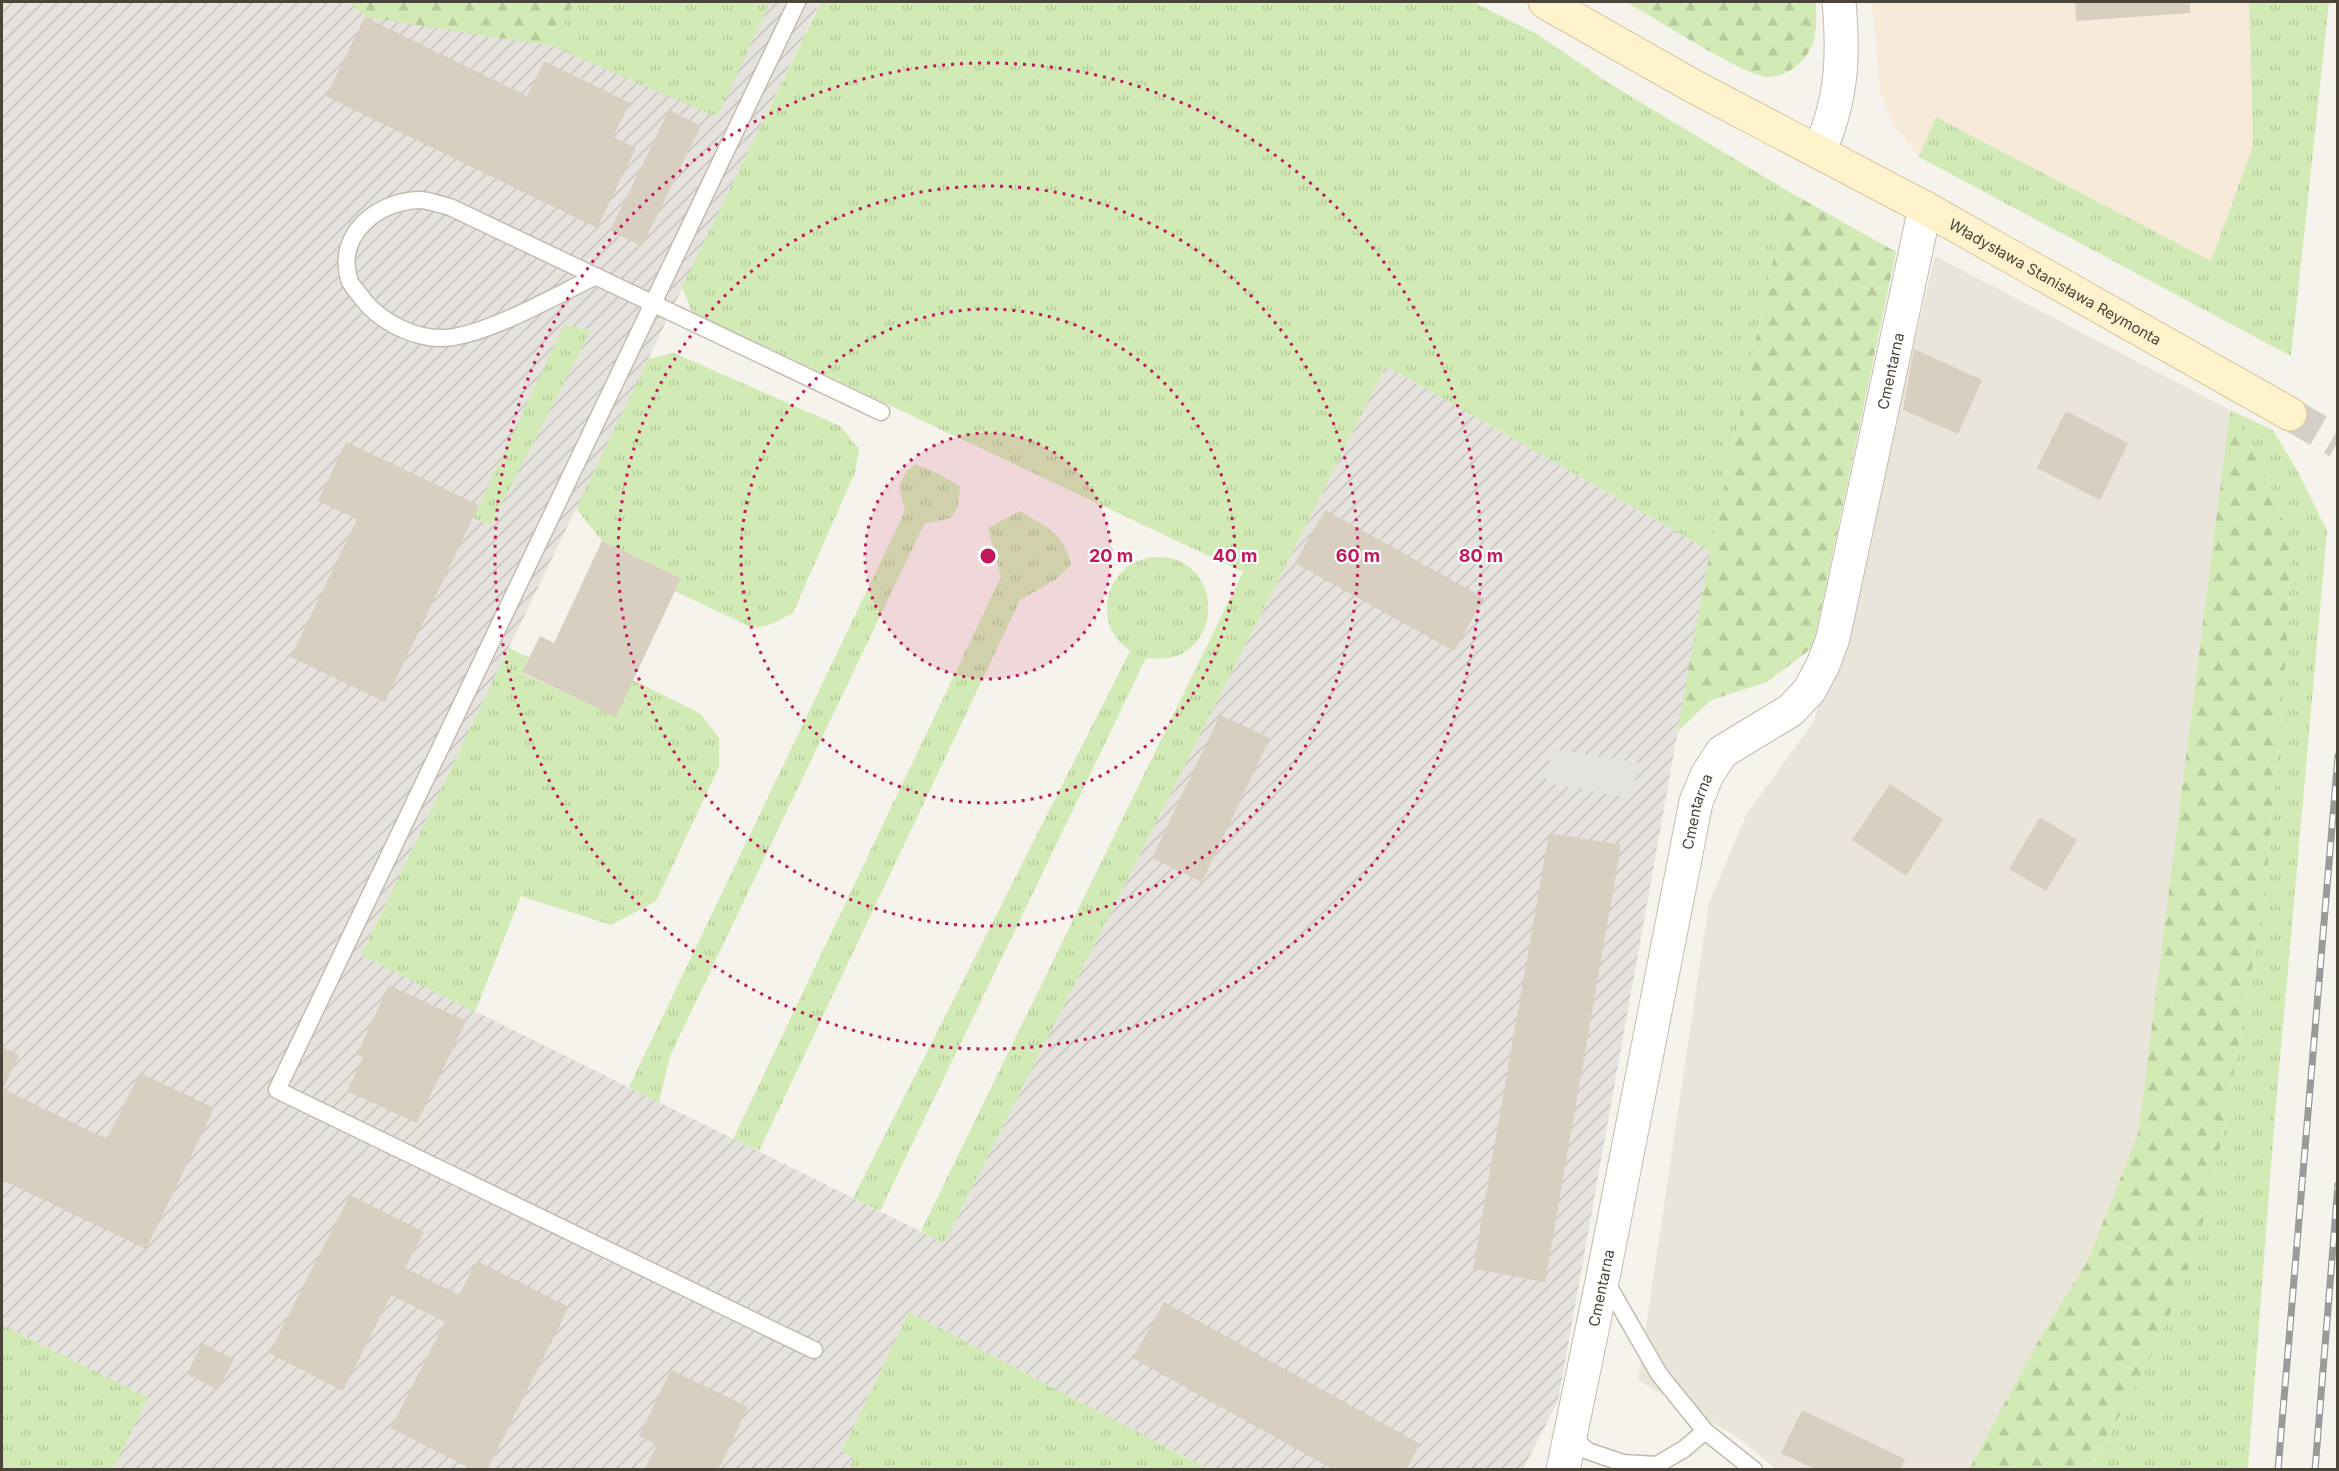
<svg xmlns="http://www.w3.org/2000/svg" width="2339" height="1471" viewBox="0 0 2339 1471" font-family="Inter,sans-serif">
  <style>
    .residential { fill: #eae5da }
    .commercial { fill: #f7ead8 }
    .industrial { fill: url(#industrial-furrows) }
    .grass { fill: url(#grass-tufts) }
    .forest { fill: url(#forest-firs) }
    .parking { fill: #e5e3e0 }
    .building { fill: #d8cfc1 }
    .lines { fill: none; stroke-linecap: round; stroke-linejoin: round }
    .secondary-tunnel { stroke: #d4d0c8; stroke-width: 33; stroke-dasharray: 33 16; stroke-linecap: butt }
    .lane-casing { stroke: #c2bbae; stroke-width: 19 }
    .street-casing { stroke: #c2bbae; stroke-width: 35 }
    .secondary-casing { stroke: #d6c79b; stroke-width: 35 }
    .lane { stroke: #fff; stroke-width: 16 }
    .street { stroke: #fff; stroke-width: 33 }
    .secondary { stroke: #fff3cd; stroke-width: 33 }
    .rail-casing { stroke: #9a9a9a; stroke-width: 7 }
    .rail { stroke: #fff; stroke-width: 4.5; stroke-dasharray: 14; stroke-linecap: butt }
    .ring { fill: none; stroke: #c2185b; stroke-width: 3; stroke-dasharray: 3 6 }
    .labels { text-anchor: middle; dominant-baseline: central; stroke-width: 4.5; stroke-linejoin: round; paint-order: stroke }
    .street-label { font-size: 15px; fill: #4b4439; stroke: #fff }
    .centre { fill: #c2185b; stroke: #fff; stroke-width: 3 }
    .ring-label { font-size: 18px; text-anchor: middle; font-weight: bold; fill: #c2185b; stroke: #fff; stroke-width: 4.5; stroke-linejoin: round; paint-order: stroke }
  </style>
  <defs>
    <pattern id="industrial-furrows" width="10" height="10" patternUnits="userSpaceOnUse" patternTransform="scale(1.5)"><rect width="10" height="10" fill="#e6e2dd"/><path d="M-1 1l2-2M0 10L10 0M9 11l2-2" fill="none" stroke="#c7c3be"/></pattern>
    <pattern id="grass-tufts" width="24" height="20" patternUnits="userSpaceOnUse" patternTransform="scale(1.5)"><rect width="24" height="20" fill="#d2eab5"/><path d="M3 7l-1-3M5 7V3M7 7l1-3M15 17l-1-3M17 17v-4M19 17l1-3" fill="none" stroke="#b6ca9c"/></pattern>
    <pattern id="forest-firs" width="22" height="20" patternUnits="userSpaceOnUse" patternTransform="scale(1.5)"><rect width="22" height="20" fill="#d2eab5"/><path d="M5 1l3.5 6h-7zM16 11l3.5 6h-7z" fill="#b6ca9c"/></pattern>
  </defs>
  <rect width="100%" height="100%" fill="#f6f3ec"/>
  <polygon class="residential" points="1935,256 2230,410 2138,1134 2087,1262 2041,1336 1969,1469 1776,1469 1737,1437 1638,1380 1709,903 1746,815 1812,724 1843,643"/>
  <polygon class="commercial" points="1872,2 2249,2 2253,146 2211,261 1937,117 1919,157 1895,127 1880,92"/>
  <polygon class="industrial" points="2,2 820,2 361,955 944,1243 1386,366 1710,551 1558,1401 1523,1469 1208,1469 909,1312 842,1451 854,1458 848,1469 113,1469 147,1398 2,1325"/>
  <g class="grass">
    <polygon points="575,2 770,2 717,117 552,46"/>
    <polygon points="821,2 1473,2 1537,34 1607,82 1788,191 1710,551 1386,366 944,1243 921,1231 1243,572 692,312 682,287"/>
    <polygon points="2249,2 2329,2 2291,356 1919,157 1936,117 2211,261 2253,146"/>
    <polygon points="564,325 591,330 491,525 473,518"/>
    <polygon points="674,353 840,426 859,449 855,472 793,613 769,625 753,628 675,591 681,578 602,541 576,508 648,359"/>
    <polygon points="2230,410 2273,430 2299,474 2327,531 2274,1127 2248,1469 2090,1470 2142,1375 2207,1209 2223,1133 2265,897 2287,643 2290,540 2270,485 2247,438"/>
    <polygon points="915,464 937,473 960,486 958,507 951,518 924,524 670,1056 659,1102 629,1087 905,511 899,486 906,472"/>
    <path d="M1020 511C1047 528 1064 532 1071 565L1055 580 1020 600 759 1151 733 1139 1001 577 988 528Z"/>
    <path d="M1151 557C1163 557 1173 557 1183 563 1219 583 1216 638 1179 655 1168 660 1157 658 1146 658L880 1211 853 1198 1130 651C1126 647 1120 643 1116 638 1099 613 1107 578 1133 563 1139 560 1146 559 1151 557Z"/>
    <polygon points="509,648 529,657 522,673 616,716 633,680 701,714 719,738 719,767 656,901 611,925 521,896 475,1012 361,955"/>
    <polygon points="909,1312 1208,1469 848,1469 854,1458 842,1451"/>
    <polygon points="2,1325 148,1398 113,1469 2,1469"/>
  </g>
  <g class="forest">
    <polygon points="349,2 575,2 552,46 365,17"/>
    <path d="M1626 2H1816C1816 12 1817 23 1815 34 1813 55 1791 77 1768 77 1744 76 1653 17 1626 2Z"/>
    <polygon points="1788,191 1896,252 1813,647 1767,682 1711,700 1677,732 1710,551"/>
    <polygon points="2230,410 2247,438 2270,485 2290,540 2287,643 2265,897 2223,1133 2207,1209 2183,1285 2142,1375 2090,1469 1969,1469 2041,1336 2087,1262 2138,1134"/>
  </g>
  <polygon class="parking" points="1551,749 1638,763 1632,798 1546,783"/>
  <g class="building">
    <polygon points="2075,2 2190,2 2190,13 2076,21"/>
    <polygon points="365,17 527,96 544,61 630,103 613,137 636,148 597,228 326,96"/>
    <polygon points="669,110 701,126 642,246 610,231"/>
    <polygon points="1914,349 1982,380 1958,434 1903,410"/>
    <polygon points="2066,411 2128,443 2100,500 2037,468"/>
    <polygon points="346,442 479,505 385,702 291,657 357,519 318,501"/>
    <polygon points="1325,510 1484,598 1454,651 1295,563"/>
    <polygon points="602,541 681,578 616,717 522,672 540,636 554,643"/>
    <polygon points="1220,715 1270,738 1202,882 1152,858"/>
    <polygon points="1890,784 1943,819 1906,876 1852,840"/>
    <polygon points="2040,817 2077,840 2046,891 2009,869"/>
    <polygon points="1549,833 1621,845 1545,1282 1473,1269"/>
    <polygon points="389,985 466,1021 417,1123 347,1091 363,1057 357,1054"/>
    <polygon points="2,1047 19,1055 3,1089 107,1139 140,1073 214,1108 146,1249 2,1180"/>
    <polygon points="350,1195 424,1232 405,1268 459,1295 477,1261 569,1307 487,1470 473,1470 391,1428 445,1322 391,1295 343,1391 269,1353"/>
    <polygon points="1164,1302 1420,1444 1406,1470 1334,1470 1133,1358"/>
    <polygon points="202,1343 234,1359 218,1390 187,1374"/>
    <polygon points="671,1370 748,1407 718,1470 644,1470 657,1445 639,1436"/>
    <polygon points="1802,1410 1905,1459 1900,1470 1817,1470 1781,1453"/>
  </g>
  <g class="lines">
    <polyline class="secondary-tunnel" points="2290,414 2338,442"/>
    <defs>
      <g id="lane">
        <polyline points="797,2 277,1090 814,1350"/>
        <path d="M596 276C555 296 498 329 454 337 419 343 378 322 359 294 355 289 350 284 349 279 336 234 378 201 419 200 429 200 441 205 450 207L881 412"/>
        <polyline points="1605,1280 1659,1374 1705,1431 1754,1470"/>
        <polyline points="1570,1436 1588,1451 1623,1463 1657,1465 1684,1449 1705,1431"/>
      </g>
      <g id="street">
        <path d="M1819 152C1842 101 1844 57 1839 2"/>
        <path id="s1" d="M1563 1470 1603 1277 1696 802 1707 775 1722 752 1791 710 1809 691 1823 665 1833 638 1925 208"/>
      </g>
      <g id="secondary">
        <path id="s2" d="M1545 2 1691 85 1925 208 2290 414"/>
      </g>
    </defs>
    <use href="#lane" class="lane-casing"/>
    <use href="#street" class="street-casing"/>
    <use href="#secondary" class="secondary-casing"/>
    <use href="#lane" class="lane"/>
    <use href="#street" class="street"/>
    <use href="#secondary" class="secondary"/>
    <defs>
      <g id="rail">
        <polyline points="2278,1470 2338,756"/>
        <polyline points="2315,1470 2338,1185"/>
      </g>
    </defs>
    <use href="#rail" class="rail-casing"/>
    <use href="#rail" class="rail"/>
  </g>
  <circle cx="988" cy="556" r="123" fill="#c2185b" fill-opacity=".12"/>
  <g class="ring">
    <circle cx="988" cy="556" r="123"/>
    <circle cx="988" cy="556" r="247"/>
    <circle cx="988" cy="556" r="370"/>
    <circle cx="988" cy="556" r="493"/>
  </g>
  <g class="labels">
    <g class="street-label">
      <text stroke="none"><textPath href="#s2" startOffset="582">Władysława Stanisława Reymonta</textPath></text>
      <text stroke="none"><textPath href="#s1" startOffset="1176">Cmentarna</textPath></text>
      <text stroke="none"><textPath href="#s1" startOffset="672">Cmentarna</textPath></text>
      <text stroke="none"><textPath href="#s1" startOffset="186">Cmentarna</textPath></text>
    </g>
  </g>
  <circle cx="988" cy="556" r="9" class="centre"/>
  <g class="ring-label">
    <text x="1111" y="562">20 m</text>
    <text x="1235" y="562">40 m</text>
    <text x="1358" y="562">60 m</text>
    <text x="1481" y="562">80 m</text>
  </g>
  <rect width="2339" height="1471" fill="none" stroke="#4b4439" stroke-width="6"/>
</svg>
